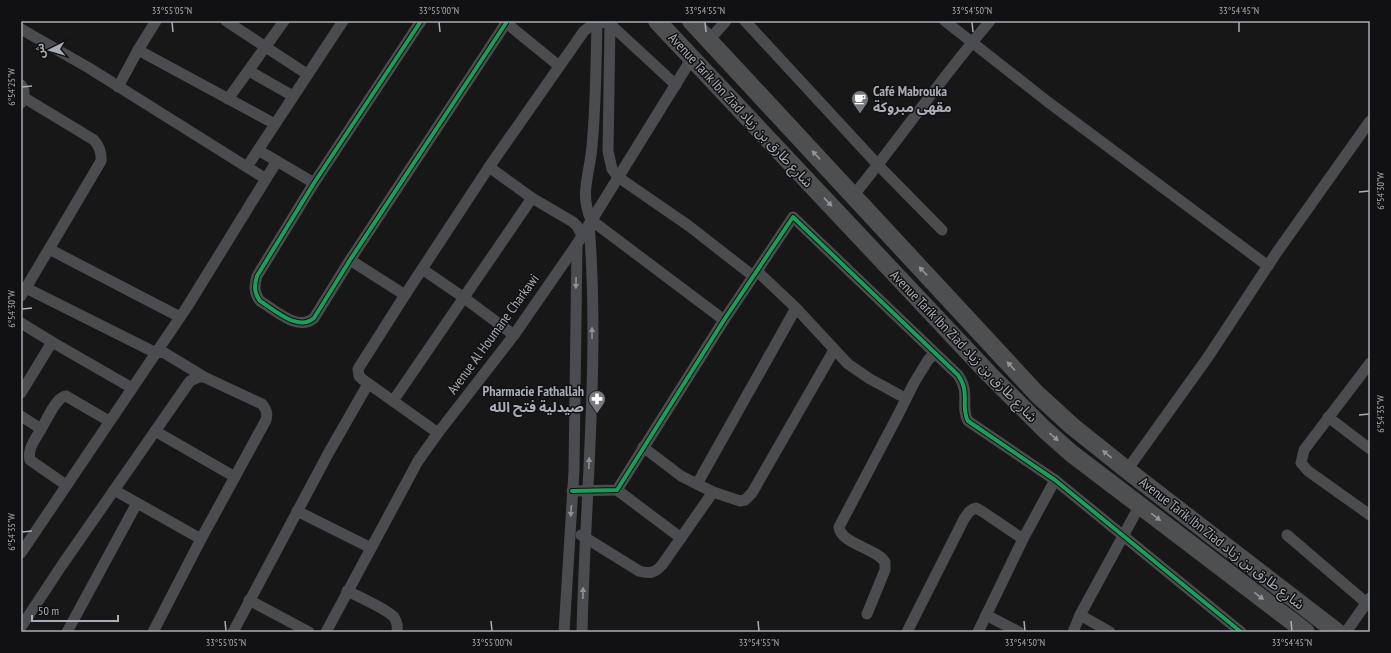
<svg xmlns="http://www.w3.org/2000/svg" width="1391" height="653" viewBox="0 0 1391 653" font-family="'PT Sans Narrow','Noto Sans Arabic',sans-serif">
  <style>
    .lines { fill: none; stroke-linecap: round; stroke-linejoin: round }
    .street { stroke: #4b4c4f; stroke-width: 11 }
    .primary { stroke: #4d4f51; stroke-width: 18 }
    .cycleway-casing { stroke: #111113; stroke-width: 6 }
    .cycleway { stroke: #1a9f57; stroke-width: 4 }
    .oneway { fill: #92969e }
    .oneway2 { fill: #8d9098 }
    .ticks { fill: none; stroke: #a9adb7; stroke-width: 1.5 }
    .labels { text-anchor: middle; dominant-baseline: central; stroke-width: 3; stroke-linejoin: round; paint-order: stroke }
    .poi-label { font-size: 14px; font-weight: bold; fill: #a9adb7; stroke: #111113; text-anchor: start }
    .street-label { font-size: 14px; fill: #a9adb7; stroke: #111113 }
    .neatline { fill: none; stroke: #a9adb7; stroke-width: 1.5 }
    .ticks-label { font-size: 10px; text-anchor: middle; fill: #a9adb7 }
  </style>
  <rect width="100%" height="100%" fill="#171717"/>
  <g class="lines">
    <g class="street">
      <polyline points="226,21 307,74"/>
      <path d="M421 21 314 183 257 276C254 286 254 293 260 301 275 310 298 332 314 318L350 260 506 23"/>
      <polyline points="504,21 559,66"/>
      <path d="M597 21C596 62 596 105 592 146 590 174 579 193 591 220L724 320"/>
      <polyline points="745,21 878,165 942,230"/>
      <polyline points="945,21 1048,102 1268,266"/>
      <polyline points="610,24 608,151 612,169 618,177 689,226 753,276"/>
      <polyline points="21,29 89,68 266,179"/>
      <polyline points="709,40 726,21"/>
      <polyline points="138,50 156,21"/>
      <polyline points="249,71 293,96"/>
      <path d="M21 85C26 91 24 96 21 103"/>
      <polyline points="118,87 138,50 275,124"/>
      <path d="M23 97 94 140C99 146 102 152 101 161L49 249"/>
      <polyline points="228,99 284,21"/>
      <polyline points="258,150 314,183"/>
      <polyline points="247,167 343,21"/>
      <polyline points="489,167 532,198 573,222 577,226 582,235"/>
      <path d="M853 196C900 138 942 77 990 21"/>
      <polyline points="350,260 405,295"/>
      <polyline points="422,269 463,297 514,335"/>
      <polyline points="757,271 796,308 848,364 870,379 905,398"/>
      <polyline points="26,288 156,353 163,352 204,377"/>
      <polyline points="21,296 49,249 180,317"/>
      <polyline points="21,323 52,342 132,388"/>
      <polyline points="1370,363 1304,450 1301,463 1308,471 1370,515"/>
      <polyline points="21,393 52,342"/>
      <polyline points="393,401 532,198"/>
      <path d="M21 416 41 429C47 420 56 397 66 396L109 421"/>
      <polyline points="1328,417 1370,449"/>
      <path d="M41 429C36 438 27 449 30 460L66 485"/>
      <polyline points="155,431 235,477"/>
      <polyline points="438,433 362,379 359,376 358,369 405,295 489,167 584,31 597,21 610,24 676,85"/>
      <polyline points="643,447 681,476 713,492 740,501 745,500 752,493 834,350"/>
      <polyline points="1127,470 1208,357 1277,252 1370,121"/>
      <polyline points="697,484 796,308"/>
      <polyline points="114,490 201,539"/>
      <polyline points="617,490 681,538"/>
      <path d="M572 491 617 490 724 320 793 217 958 375C971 393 960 407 968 421L1055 480 1241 632"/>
      <polyline points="297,511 371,548"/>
      <path d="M581 535 639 571C649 574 655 573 662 565L713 492"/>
      <polyline points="1287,535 1370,606"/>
      <polyline points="21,553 187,307 277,161"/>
      <path d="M347 591C358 596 387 610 394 617 397 622 398 627 397 632"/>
      <polyline points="249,600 309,632"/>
      <path d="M867 614 885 570V562C876 548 841 544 839 527L898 415 914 383 928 360 934 354"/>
      <polyline points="986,615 1019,632"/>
      <polyline points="1080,615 1110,632"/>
      <path d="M21 627 62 565 190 381 199 377H204L262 404C266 409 268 413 266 420L201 539 153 632"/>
      <polyline points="67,632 137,503"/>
      <polyline points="233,632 329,452 368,384"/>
      <polyline points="326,632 418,461 438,433 514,335 577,244 692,58"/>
      <polyline points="564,632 574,471 577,244"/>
      <path d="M582 632C585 496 600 360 589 224"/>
      <polyline points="907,632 964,519 969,512 973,509 976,508 983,512 1023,539"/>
      <polyline points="978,632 1023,539 1055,480"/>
      <polyline points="1073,632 1080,615 1140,505"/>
      <polyline points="1346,632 1370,598"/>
    </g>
    <g class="primary">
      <polyline points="657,21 990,375 1044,429 1071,453 1306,632"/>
      <polyline points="691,21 1037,394 1072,426 1127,470 1337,632"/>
    </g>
    <defs>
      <g id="cycleway">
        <path d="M421 21 314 183 257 276C254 286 254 293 260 301 275 310 298 332 314 318L350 260 506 23"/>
        <path d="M572 491 617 490 724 320 793 217 958 375C971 393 960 407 968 421L1055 480 1241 632"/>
      </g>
    </defs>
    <use href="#cycleway" class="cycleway-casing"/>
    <use href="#cycleway" class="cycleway"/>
  </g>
  <defs><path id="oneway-solid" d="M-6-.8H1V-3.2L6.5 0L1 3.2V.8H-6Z"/></defs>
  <g class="oneway">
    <use href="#oneway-solid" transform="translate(816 155) rotate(-133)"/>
    <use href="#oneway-solid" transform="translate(828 202) rotate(47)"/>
    <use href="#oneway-solid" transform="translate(923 271) rotate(-133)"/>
    <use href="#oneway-solid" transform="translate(1011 366) rotate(-133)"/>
    <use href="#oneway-solid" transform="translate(1054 437) rotate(41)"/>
    <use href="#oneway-solid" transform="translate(1107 454) rotate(-141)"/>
    <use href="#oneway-solid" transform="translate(1156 517) rotate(37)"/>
    <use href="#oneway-solid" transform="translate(1259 596) rotate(37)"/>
  </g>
  <g class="oneway2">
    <use href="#oneway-solid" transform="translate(576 283) rotate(91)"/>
    <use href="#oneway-solid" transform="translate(592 333) rotate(-90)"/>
    <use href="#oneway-solid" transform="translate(589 463) rotate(-88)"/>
    <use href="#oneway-solid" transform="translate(571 511) rotate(94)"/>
    <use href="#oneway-solid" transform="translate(583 593) rotate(-89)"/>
  </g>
  <path class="ticks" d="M172 22 173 32M439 22 440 32M705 22 706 32M972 22 973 32M1239 22V32M22 87 32 86M1359 192 1369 191M22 309 32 308M1359 415 1369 414M22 532 32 531M225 621 226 631M491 621 492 631M758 621 759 631M1024 621 1025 631M1291 621 1292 631"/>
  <defs>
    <symbol id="cafe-pin" viewBox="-11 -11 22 30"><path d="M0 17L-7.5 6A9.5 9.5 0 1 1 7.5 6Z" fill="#76787f" stroke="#111113"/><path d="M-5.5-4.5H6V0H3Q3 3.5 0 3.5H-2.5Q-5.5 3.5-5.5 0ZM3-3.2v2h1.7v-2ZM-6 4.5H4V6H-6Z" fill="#fff"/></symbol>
    <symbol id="pharmacy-pin" viewBox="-11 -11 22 30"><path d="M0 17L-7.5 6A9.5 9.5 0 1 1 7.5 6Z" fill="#76787f" stroke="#111113"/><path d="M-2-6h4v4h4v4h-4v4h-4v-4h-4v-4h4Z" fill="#fff"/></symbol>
  </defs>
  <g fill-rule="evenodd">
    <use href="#cafe-pin" x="850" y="89" width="20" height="27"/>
    <use href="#pharmacy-pin" x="587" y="389" width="20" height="27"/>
  </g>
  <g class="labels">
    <g class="poi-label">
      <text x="873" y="91">Café Mabrouka<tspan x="873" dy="16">مقهى مبروكة</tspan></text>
      <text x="584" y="391" text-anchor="end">Pharmacie Fathallah<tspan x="584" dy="16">صيدلية فتح الله</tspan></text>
    </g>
    <g class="street-label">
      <text transform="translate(741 110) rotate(47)">Avenue Tarik Ibn Ziad شارع طارق بن زياد</text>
      <text transform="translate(493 334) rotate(-54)">Avenue Al Houmane Charkawi</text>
      <text transform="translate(964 346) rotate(46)">Avenue Tarik Ibn Ziad شارع طارق بن زياد</text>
      <text transform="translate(1222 543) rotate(38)">Avenue Tarik Ibn Ziad شارع طارق بن زياد</text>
    </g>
  </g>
  <rect width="1391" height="653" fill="none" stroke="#111113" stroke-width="44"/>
  <g transform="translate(50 50) rotate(265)" stroke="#111113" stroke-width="3" paint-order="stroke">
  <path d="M0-3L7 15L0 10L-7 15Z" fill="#a9adb7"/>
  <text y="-6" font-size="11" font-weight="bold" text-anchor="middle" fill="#a9adb7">ش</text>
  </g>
  <path d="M32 615v6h86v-6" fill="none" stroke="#a9adb7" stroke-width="2"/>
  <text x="38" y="615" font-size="12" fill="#a9adb7" stroke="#111113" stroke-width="3" paint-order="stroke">50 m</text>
  <rect x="22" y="22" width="1347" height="609" class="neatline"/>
  <g class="ticks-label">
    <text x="172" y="14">33°55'05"N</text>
    <text x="439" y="14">33°55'00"N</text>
    <text x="705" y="14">33°54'55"N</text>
    <text x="972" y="14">33°54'50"N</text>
    <text x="1239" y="14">33°54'45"N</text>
    <text transform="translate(11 87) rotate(-90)" y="4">6°54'25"W</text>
    <text transform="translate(1380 191) rotate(-90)" y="4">6°54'30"W</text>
    <text transform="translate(11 309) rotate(-90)" y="4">6°54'30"W</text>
    <text transform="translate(1380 414) rotate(-90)" y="4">6°54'35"W</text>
    <text transform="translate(11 532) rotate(-90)" y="4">6°54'35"W</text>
    <text x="226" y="646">33°55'05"N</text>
    <text x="492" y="646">33°55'00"N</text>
    <text x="759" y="646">33°54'55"N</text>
    <text x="1025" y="646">33°54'50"N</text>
    <text x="1292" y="646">33°54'45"N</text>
  </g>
</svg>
